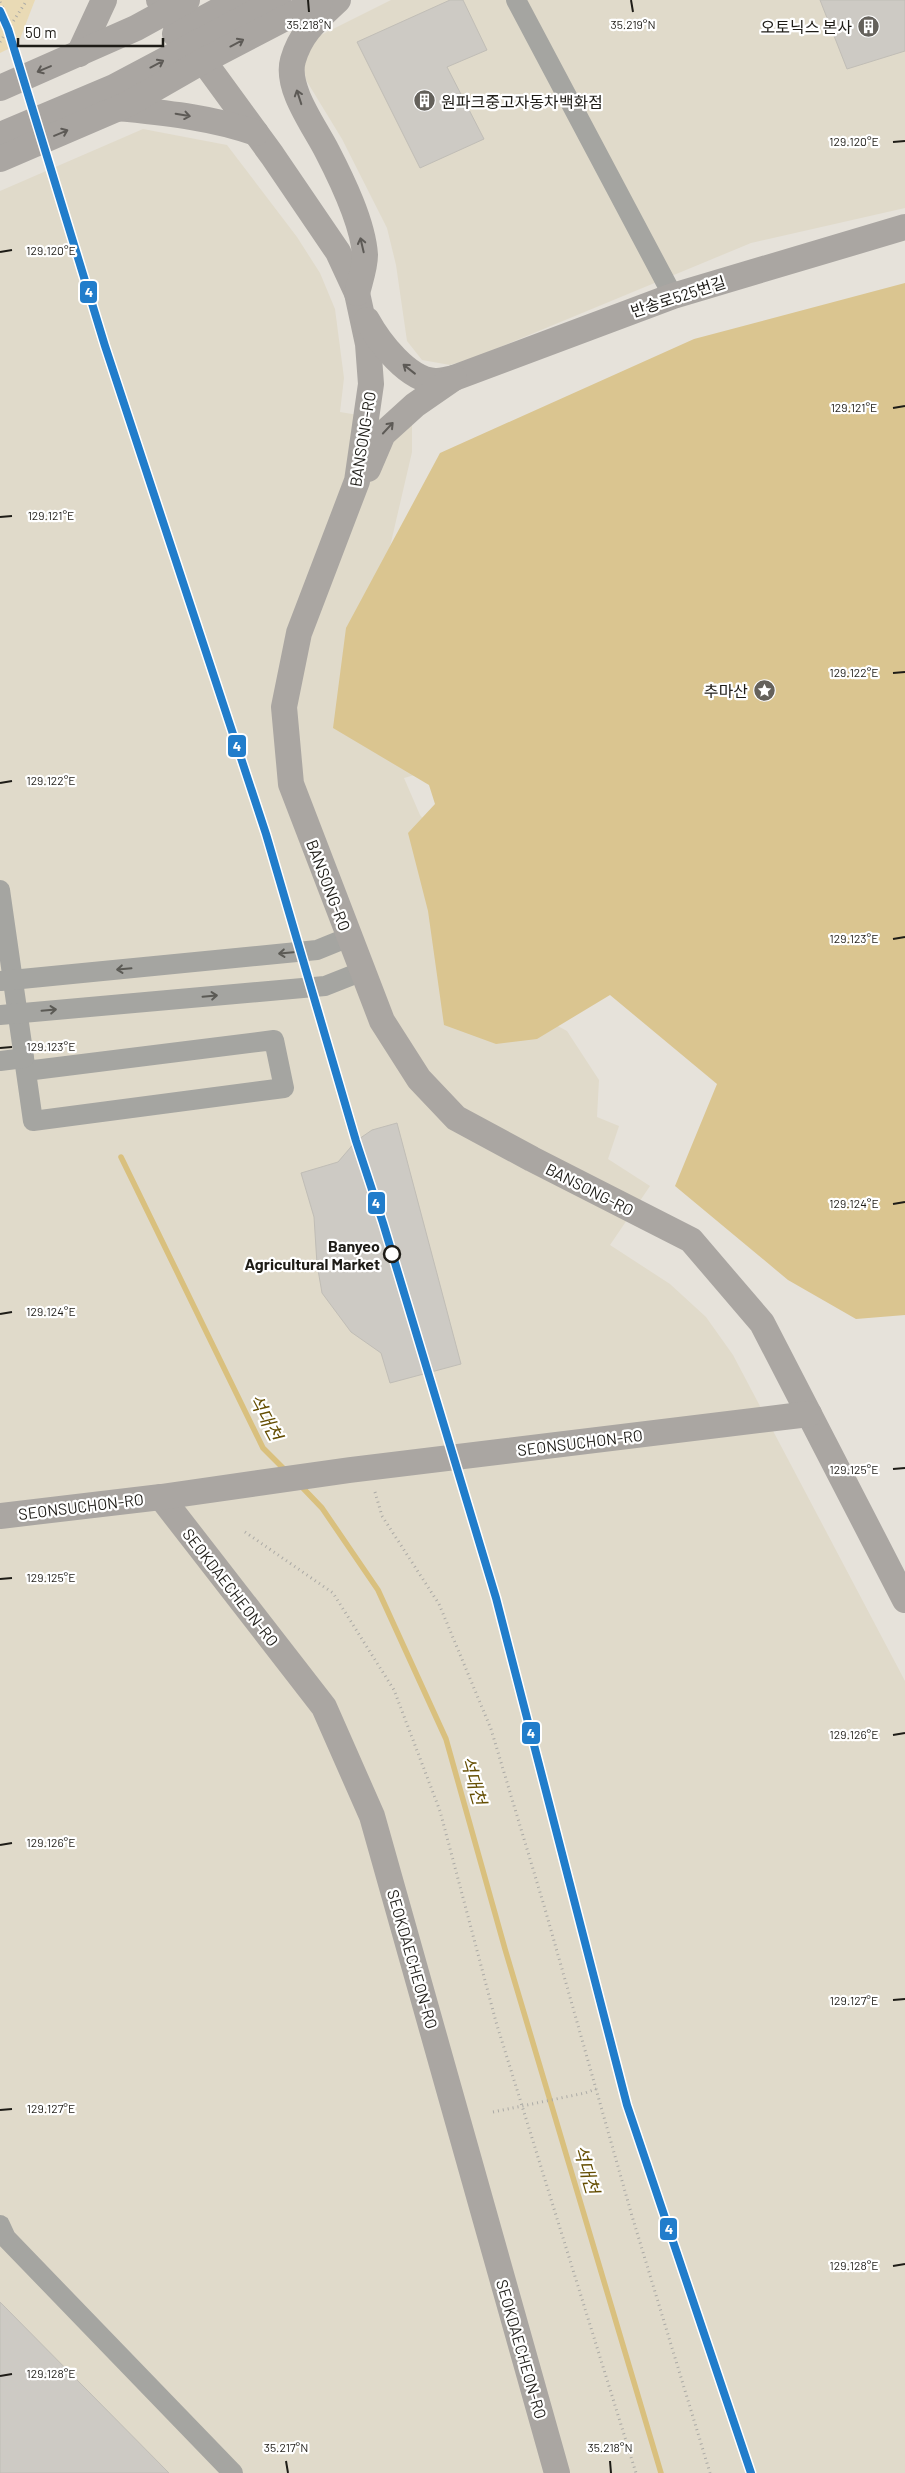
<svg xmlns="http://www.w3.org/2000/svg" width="905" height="2473" viewBox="0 0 905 2473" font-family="Barlow,'Noto Sans KR',sans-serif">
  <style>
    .built { fill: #e0daca }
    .green { fill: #e9dab5 }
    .forest { fill: #dac590 }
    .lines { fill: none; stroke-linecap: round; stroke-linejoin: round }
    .stream { stroke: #d9c07e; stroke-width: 5.5 }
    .building { fill: #cdcac4; stroke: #c0bdb6 }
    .path { stroke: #abaaa6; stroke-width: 3; stroke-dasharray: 1 4; stroke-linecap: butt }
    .minor { stroke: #a5a5a1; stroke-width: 20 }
    .major { stroke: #aaa6a2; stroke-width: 26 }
    .metro-1-casing { stroke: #fff; stroke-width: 11 }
    .metro-1 { stroke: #217dcb; stroke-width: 8 }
    .oneway { stroke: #5d5a56 }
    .oneway2 { stroke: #5b5a55 }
    .ticks { fill: none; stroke: #1e1c17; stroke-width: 2 }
    .stop-dot { fill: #fff; stroke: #1e1c17; stroke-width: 2.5 }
    .labels { text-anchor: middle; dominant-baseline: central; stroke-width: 4.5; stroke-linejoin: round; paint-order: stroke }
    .poi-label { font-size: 16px; fill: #1e1c17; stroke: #fff; text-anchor: end }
    .street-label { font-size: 16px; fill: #1e1c17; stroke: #fff }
    .stop-label { font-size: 16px; font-weight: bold; fill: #1e1c17; stroke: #fff; text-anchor: end }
    .water-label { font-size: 18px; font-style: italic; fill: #644d01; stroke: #fff }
    .ticks-label { font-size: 12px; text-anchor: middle; fill: #1e1c17; stroke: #fff; stroke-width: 4.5; stroke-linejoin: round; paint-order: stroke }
    .line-badge { stroke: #fff; stroke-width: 2 }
    .badge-label { font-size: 14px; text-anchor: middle; font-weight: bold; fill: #fff }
  </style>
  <rect width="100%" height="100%" fill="#e6e2da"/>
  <g class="built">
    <polygon points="391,0 905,0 905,208 751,243 476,357 450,365 422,360 407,341 396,265 387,228 342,139 306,80 303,61 317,37"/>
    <polygon points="143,129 227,145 297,237 320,273 335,309 344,378 340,412 412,424 412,452 379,594 418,774 404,778 420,815 445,845 556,1025 567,1031 599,1080 597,1117 619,1126 608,1159 650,1186 610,1245 670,1284 706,1317 733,1355 905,1681 905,2473 0,2473 0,191"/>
  </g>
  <polygon class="green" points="0,0 35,0 18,44 0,53"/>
  <polygon class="forest" points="905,283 905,1315 856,1319 788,1280 675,1186 717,1084 610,995 537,1039 496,1044 444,1025 428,911 408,833 435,804 429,785 333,728 346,628 440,453 694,339"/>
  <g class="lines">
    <g class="stream">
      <polyline points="121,1157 263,1448 286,1471"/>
      <polyline points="300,1485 322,1508 378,1590 446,1739 505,1949 661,2473"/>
    </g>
  </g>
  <g class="building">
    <polygon points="450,0 463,0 487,50 447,67 484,139 420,168 357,42"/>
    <polygon points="820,0 905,0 905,51 847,69"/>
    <polygon points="397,1123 461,1364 390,1383 381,1353 351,1332 322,1293 317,1264 314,1217 301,1173 338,1162 356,1141 372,1130"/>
    <polygon points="0,2302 169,2473 0,2473"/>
  </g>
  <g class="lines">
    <g class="path">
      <polyline points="0,2 11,25"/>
      <polyline points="0,42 27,0"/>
      <polyline points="375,1492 382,1516 439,1604 491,1729 545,1909 632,2216 710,2473"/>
      <polyline points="245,1532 333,1593 394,1690 440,1811 496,2022 636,2473"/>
      <polyline points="493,2112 585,2093 596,2089"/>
    </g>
    <g class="minor">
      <polyline points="516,0 673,296"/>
      <polyline points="0,890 33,1121 284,1088 274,1040 26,1071"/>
      <polyline points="1,981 317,950 349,937"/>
      <polyline points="0,1015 325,986 363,971"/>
      <polyline points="0,1061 24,1058"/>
      <polyline points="0,2225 6,2238 233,2473"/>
    </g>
    <g class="major">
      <polyline points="159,0 272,155 338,252 357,293 368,344 371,384 357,481 299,633 284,707 291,784 382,1021 419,1079 456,1118 532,1159 691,1240 762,1323 905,1600"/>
      <path d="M338 0C318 19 301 32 293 60 285 88 315 127 327 151 342 180 363 223 365 255 365 267 360 281 357 293"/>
      <polyline points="175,34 238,0"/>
      <polyline points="79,54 104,0"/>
      <polyline points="0,88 136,28 187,0"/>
      <path d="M117 108C165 113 211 117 256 133"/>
      <polyline points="0,135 114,87 278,0"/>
      <polyline points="0,159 128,104 203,61 320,0"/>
      <path d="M367 320C379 342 408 380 435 381 441 381 448 379 454 378L673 296 905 227"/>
      <polyline points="368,469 383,434 415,405 454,378"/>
      <polyline points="161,1497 324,1707 372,1816 557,2473"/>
      <polyline points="0,1516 161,1497 350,1470 809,1414"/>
    </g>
    <defs>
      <polyline id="metro-1" points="0,11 8,29 105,346 266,834 356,1141 383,1223 496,1598 627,2105 751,2473"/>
    </defs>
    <use href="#metro-1" class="metro-1-casing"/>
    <use href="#metro-1" class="metro-1"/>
  </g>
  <defs><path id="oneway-shaft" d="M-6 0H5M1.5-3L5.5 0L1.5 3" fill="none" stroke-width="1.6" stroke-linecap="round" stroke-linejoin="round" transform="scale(1.25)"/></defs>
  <g class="oneway">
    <use href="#oneway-shaft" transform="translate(237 43) rotate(-28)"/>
    <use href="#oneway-shaft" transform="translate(157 64) rotate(-28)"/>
    <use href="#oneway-shaft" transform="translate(44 69) rotate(157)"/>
    <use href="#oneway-shaft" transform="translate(299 97) rotate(-108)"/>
    <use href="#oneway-shaft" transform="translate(183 115) rotate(10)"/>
    <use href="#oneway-shaft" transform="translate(61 133) rotate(-23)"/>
    <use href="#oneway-shaft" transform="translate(362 245) rotate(-103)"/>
    <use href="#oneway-shaft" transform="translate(409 369) rotate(-142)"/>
    <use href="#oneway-shaft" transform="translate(388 428) rotate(-47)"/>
  </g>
  <g class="oneway2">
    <use href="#oneway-shaft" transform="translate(286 953) rotate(175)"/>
    <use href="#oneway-shaft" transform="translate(124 969) rotate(175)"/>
    <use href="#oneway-shaft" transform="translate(210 996) rotate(-5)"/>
    <use href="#oneway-shaft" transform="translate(49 1010) rotate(-5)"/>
  </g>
  <path class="ticks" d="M308 0 309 12M631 0 633 12M893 142 905 141M0 252 12 250M893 408 905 406M0 517 12 516M893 673 905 672M0 783 12 781M893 939 905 937M0 1048 12 1047M893 1204 905 1202M0 1314 12 1312M893 1469 905 1468M0 1579 12 1578M893 1735 905 1733M0 1845 12 1843M893 2000 905 1999M0 2110 12 2109M893 2266 905 2264M0 2376 12 2374M286 2461 288 2473M610 2461 611 2473"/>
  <defs>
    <symbol id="building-disc" viewBox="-11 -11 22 22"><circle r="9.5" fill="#64615b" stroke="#fff"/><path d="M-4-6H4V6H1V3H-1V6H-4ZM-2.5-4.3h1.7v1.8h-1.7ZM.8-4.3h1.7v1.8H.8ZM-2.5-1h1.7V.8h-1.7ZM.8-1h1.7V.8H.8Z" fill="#fff"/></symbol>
    <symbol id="sight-disc" viewBox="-11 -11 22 22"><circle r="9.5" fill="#64615b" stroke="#fff"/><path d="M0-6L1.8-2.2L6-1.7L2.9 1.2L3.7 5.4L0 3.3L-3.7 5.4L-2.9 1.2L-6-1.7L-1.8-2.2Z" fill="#fff"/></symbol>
  </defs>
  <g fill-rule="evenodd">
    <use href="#building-disc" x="856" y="14" width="25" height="25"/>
    <use href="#building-disc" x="412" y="88" width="25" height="25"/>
    <use href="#sight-disc" x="752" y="678" width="25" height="25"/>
  </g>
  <circle class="stop-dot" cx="392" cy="1254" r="8"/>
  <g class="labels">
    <g class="poi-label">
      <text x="852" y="26">오토닉스 본사</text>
      <text x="441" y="101" text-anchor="start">원파크중고자동차백화점</text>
      <text x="748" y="690">추마산</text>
    </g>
    <g class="street-label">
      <text transform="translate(678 296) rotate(-18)">반송로525번길</text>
      <text transform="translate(362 439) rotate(-81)">BANSONG-RO</text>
      <text transform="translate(329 885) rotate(69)">BANSONG-RO</text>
      <text transform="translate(590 1189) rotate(27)">BANSONG-RO</text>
      <text transform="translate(580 1442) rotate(-7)">SEONSUCHON-RO</text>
      <text transform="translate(81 1506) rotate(-7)">SEONSUCHON-RO</text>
      <text transform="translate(231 1587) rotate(52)">SEOKDAECHEON-RO</text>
      <text transform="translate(413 1959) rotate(74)">SEOKDAECHEON-RO</text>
      <text transform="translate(522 2349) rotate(74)">SEOKDAECHEON-RO</text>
    </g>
    <g class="stop-label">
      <text x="380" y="1245">Banyeo<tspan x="380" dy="18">Agricultural Market</tspan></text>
    </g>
    <g class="water-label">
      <text transform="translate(266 1417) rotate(62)">석대천</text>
      <text transform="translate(474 1780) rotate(74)">석대천</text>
      <text transform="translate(587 2169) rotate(74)">석대천</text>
    </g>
  </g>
  <g class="ticks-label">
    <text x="309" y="29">35.218°N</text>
    <text x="633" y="29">35.219°N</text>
    <text x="854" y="146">129.120°E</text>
    <text x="51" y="255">129.120°E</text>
    <text x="854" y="412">129.121°E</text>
    <text x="51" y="520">129.121°E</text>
    <text x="854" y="677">129.122°E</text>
    <text x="51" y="785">129.122°E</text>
    <text x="854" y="943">129.123°E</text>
    <text x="51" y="1051">129.123°E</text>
    <text x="854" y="1208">129.124°E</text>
    <text x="51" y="1316">129.124°E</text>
    <text x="854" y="1474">129.125°E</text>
    <text x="51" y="1582">129.125°E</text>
    <text x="854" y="1739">129.126°E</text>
    <text x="51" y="1847">129.126°E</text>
    <text x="854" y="2005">129.127°E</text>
    <text x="51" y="2113">129.127°E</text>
    <text x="854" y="2270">129.128°E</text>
    <text x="51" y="2378">129.128°E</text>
    <text x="286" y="2452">35.217°N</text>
    <text x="610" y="2452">35.218°N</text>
  </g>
  <g class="line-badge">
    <rect x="79" y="280" width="19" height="24" rx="5" fill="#217dcb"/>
    <rect x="227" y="734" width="20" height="24" rx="5" fill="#217dcb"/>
    <rect x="367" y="1191" width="19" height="24" rx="5" fill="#217dcb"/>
    <rect x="521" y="1721" width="20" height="24" rx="5" fill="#217dcb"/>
    <rect x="659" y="2217" width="19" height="24" rx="5" fill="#217dcb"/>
  </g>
  <g class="badge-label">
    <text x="89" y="297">4</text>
    <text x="237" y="751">4</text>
    <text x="376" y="1208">4</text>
    <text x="531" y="1738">4</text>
    <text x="669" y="2234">4</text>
  </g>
  <path d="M18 38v8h145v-8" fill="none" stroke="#1e1c17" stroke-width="2.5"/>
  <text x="25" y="38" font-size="15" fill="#1e1c17" stroke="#ffffff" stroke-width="4" paint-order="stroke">50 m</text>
</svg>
